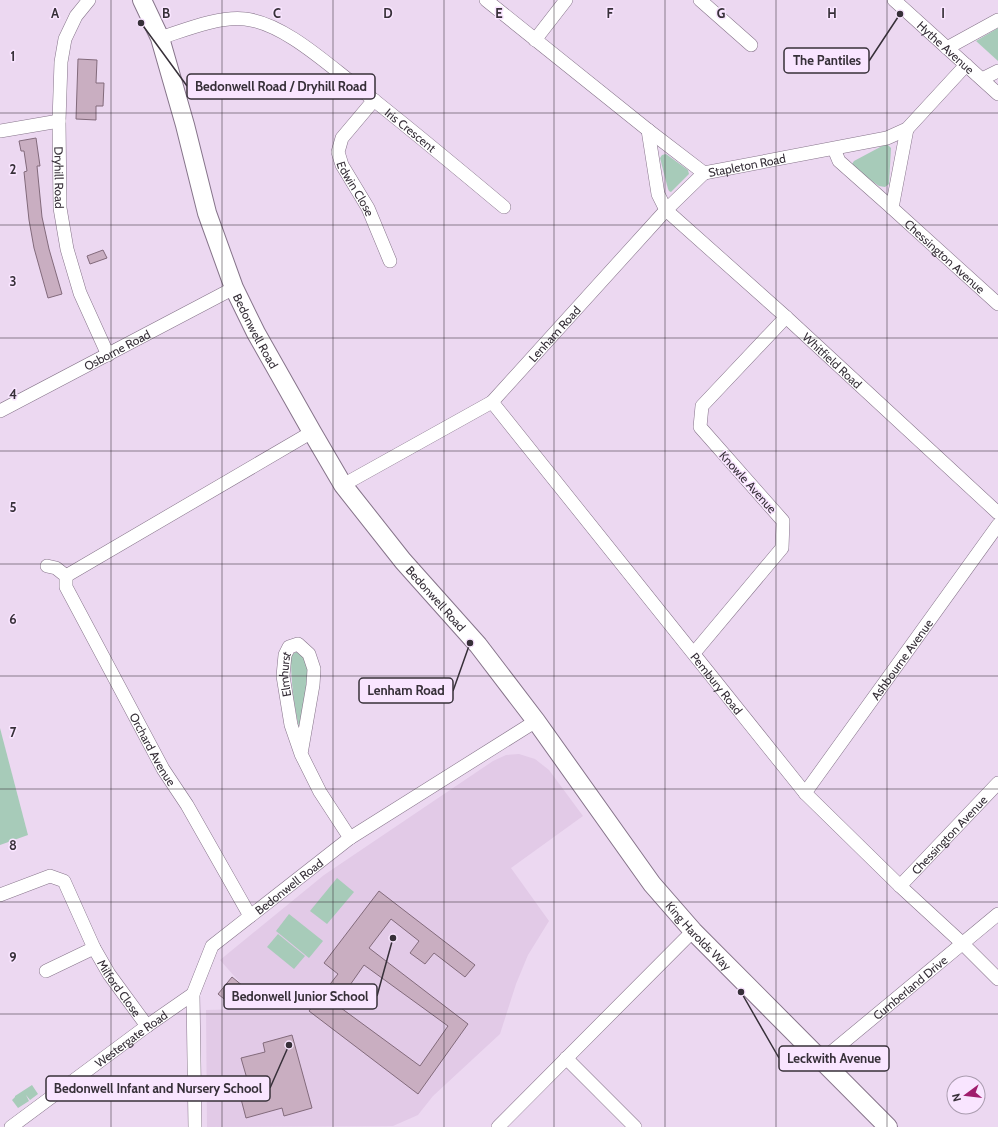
<svg xmlns="http://www.w3.org/2000/svg" width="998" height="1127" viewBox="0 0 998 1127" font-family="Cabin,sans-serif">
  <style>
    .built { fill: #e2cae7 }
    .green { fill: #a7cbb9 }
    .building { fill: #c9aec1; stroke: #826a7b; fill-rule: evenodd }
    .lines { fill: none; stroke-linecap: round; stroke-linejoin: round }
    .street-casing { stroke: #86748a; stroke-width: 14 }
    .secondary-casing { stroke: #86748a; stroke-width: 20 }
    .street { stroke: #fff; stroke-width: 13 }
    .secondary { stroke: #fff; stroke-width: 18 }
    .grid { fill: none; stroke: #373039; stroke-width: 1; stroke-opacity: 0.55 }
    .labels { text-anchor: middle; dominant-baseline: central; stroke-width: 3; stroke-linejoin: round; paint-order: stroke }
    .street-label { font-size: 12px; fill: #373039; stroke: #f9e5ff }
    .grid-label { font-size: 13px; text-anchor: middle; font-weight: bold; fill: #373039; stroke: #f9e5ff; stroke-width: 3; stroke-linejoin: round; paint-order: stroke }
    .leader { fill: none; stroke: #373039; stroke-width: 1.5 }
    .callout-dot { fill: #373039; stroke: #f9e5ff; stroke-width: 1.5 }
    .callout { fill: #f9e5ff; stroke: #373039; stroke-width: 1.5 }
    .callout-label { font-size: 13px; text-anchor: middle; font-weight: bold; fill: #373039 }
  </style>
  <rect width="100%" height="100%" fill="#ecd8f1"/>
  <polygon class="built" points="519,754 535,759 549,770 583,816 511,868 549,921 528,955 516,984 500,1034 433,1096 418,1115 393,1126 207,1127 206,1010 243,1009 251,995 220,960 324,875 493,761 506,755"/>
  <g class="green">
    <polygon points="998,28 998,61 976,41"/>
    <polygon points="884,145 888,145 891,148 889,184 885,187 879,186 853,168 852,164 854,161"/>
    <polygon points="666,154 688,170 689,174 671,192 669,191 668,189 660,158 662,155"/>
    <path d="M296 652 300 653 303 655 309 667 300 732C294 707 291 683 291 657L293 654Z"/>
    <polygon points="0,728 28,835 0,845"/>
    <polygon points="337,878 354,892 327,924 310,911"/>
    <polygon points="289,914 323,941 309,958 276,931"/>
    <polygon points="278,934 305,956 294,969 267,947"/>
    <polygon points="32,1085 38,1094 30,1100 26,1095 29,1101 18,1108 12,1100 15,1097 15,1096"/>
  </g>
  <g class="building">
    <polygon points="78,59 97,60 96,83 104,83 103,106 96,106 96,120 76,119"/>
    <polygon points="36,138 40,166 37,166 42,217 49,249 62,294 48,298 34,248 29,220 24,172 27,171 24,151 21,151 19,141"/>
    <polygon points="103,250 107,258 90,264 87,256"/>
    <path d="M379 891 475 965 465 977 434 953 425 964 410 953 419 941 391 919 369 948 468 1024 418 1094 309 1011 338 974 324 963ZM364 965 448 1026 420 1066 341 1008 355 988 350 985Z"/>
    <polygon points="232,977 249,991 235,1008 218,994"/>
    <polygon points="292,1035 312,1108 284,1116 282,1108 246,1118 241,1099 252,1096 241,1058 265,1052 263,1043"/>
  </g>
  <g class="lines">
    <defs>
      <g id="street">
        <path id="s1" d="M89 0 76 16 65 39 61 62 59 121 60 208 67 249 80 293 108 355"/>
        <path id="s2" d="M486 0 648 130 704 173 887 138 907 129 966 65"/>
        <polyline points="700,0 751,45"/>
        <path id="s3" d="M894 0 998 94"/>
        <path id="s4" d="M160 38C185 30 219 16 245 19 283 23 326 63 356 86 406 125 455 166 504 207"/>
        <polyline points="535,40 566,0"/>
        <polyline points="947,48 998,20"/>
        <polyline points="982,79 998,71"/>
        <path id="s5" d="M374 100 342 138 338 152 342 165 368 208 390 261"/>
        <path id="s6" d="M907 129 892 208 998 304"/>
        <path id="s7" d="M648 130 658 194 666 210 786 317 998 513"/>
        <polyline points="0,131 59,121"/>
        <polyline points="834,149 839,161 892,208"/>
        <path id="s8" d="M492 402 805 793 900 886 963 944 998 979"/>
        <path id="s9" d="M0 411 234 288"/>
        <path id="s10" d="M343 485 492 402 666 210 704 173"/>
        <path id="s11" d="M47 566 56 568 66 576V587L163 769 187 805 250 916"/>
        <polyline points="66,576 312,432"/>
        <polyline points="694,653 782,548 783,521 700,427 702,406 786,317"/>
        <path id="s12" d="M301 754 291 725 283 676 285 655 289 647 298 644 309 654 314 669 313 685 301 754 320 792 350 838"/>
        <path id="s13" d="M805 793 998 525"/>
        <path id="s14" d="M900 886 998 783"/>
        <path id="s15" d="M0 895 50 876 64 881 94 948 109 974 147 1026"/>
        <polyline points="46,971 94,948"/>
        <polyline points="566,1058 635,1127"/>
        <path id="s16" d="M822 1060 998 914"/>
        <path id="s17" d="M11 1127 147 1026 193 994"/>
        <path id="s18" d="M195 1127 193 994 212 946 350 838 536 721"/>
        <polyline points="498,1127 693,931"/>
      </g>
      <g id="secondary">
        <path id="s19" d="M142 0 160 38 185 125 207 213 234 288 256 333 312 432 343 485 403 561 478 645 536 721 652 884 693 931 888 1127"/>
      </g>
    </defs>
    <use href="#street" class="street-casing"/>
    <use href="#secondary" class="secondary-casing"/>
    <use href="#street" class="street"/>
    <use href="#secondary" class="secondary"/>
  </g>
  <path class="grid" d="M111 0V1127M222 0V1127M333 0V1127M444 0V1127M554 0V1127M665 0V1127M776 0V1127M887 0V1127M0 113H998M0 225H998M0 338H998M0 451H998M0 564H998M0 676H998M0 789H998M0 902H998M0 1014H998"/>
  <g class="labels">
    <g class="street-label">
      <text stroke="none"><textPath href="#s3" startOffset="70">Hythe Avenue</textPath></text>
      <text stroke="none"><textPath href="#s4" startOffset="289">Iris Crescent</textPath></text>
      <text stroke="none"><textPath href="#s2" startOffset="322">Stapleton Road</textPath></text>
      <text stroke="none"><textPath href="#s1" startOffset="185">Dryhill Road</textPath></text>
      <text stroke="none"><textPath href="#s5" startOffset="105">Edwin Close</textPath></text>
      <text stroke="none"><textPath href="#s6" startOffset="152">Chessington Avenue</textPath></text>
      <text stroke="none"><textPath href="#s19" startOffset="351">Bedonwell Road</textPath></text>
      <text stroke="none"><textPath href="#s10" startOffset="263">Lenham Road</textPath></text>
      <text stroke="none"><textPath href="#s9" startOffset="132">Osborne Road</textPath></text>
      <text stroke="none"><textPath href="#s7" startOffset="307">Whitfield Road</textPath></text>
      <text transform="translate(748 482) rotate(48)">Knowle Avenue</text>
      <text stroke="none"><textPath href="#s19" startOffset="675">Bedonwell Road</textPath></text>
      <text stroke="none"><textPath href="#s13" startOffset="165">Ashbourne Avenue</textPath></text>
      <text stroke="none"><textPath href="#s12" startOffset="82">Elmhurst</textPath></text>
      <text stroke="none"><textPath href="#s8" startOffset="360">Pembury Road</textPath></text>
      <text stroke="none"><textPath href="#s11" startOffset="217">Orchard Avenue</textPath></text>
      <text stroke="none"><textPath href="#s14" startOffset="71">Chessington Avenue</textPath></text>
      <text stroke="none"><textPath href="#s18" startOffset="282">Bedonwell Road</textPath></text>
      <text stroke="none"><textPath href="#s19" startOffset="1103">King Harolds Way</textPath></text>
      <text stroke="none"><textPath href="#s15" startOffset="189">Milford Close</textPath></text>
      <text stroke="none"><textPath href="#s16" startOffset="114">Cumberland Drive</textPath></text>
      <text stroke="none"><textPath href="#s17" startOffset="149">Westergate Road</textPath></text>
    </g>
  </g>
  <g class="grid-label">
    <text x="55" y="18">A</text>
    <text x="166" y="18">B</text>
    <text x="277" y="18">C</text>
    <text x="388" y="18">D</text>
    <text x="499" y="18">E</text>
    <text x="610" y="18">F</text>
    <text x="721" y="18">G</text>
    <text x="832" y="18">H</text>
    <text x="943" y="18">I</text>
    <text x="13" y="61">1</text>
    <text x="13" y="174">2</text>
    <text x="13" y="286">3</text>
    <text x="13" y="399">4</text>
    <text x="13" y="512">5</text>
    <text x="13" y="624">6</text>
    <text x="13" y="737">7</text>
    <text x="13" y="850">8</text>
    <text x="13" y="962">9</text>
  </g>
  <path class="leader" d="M900 14L869 61M141 23L187 86M470 643L453 691M393 938L377 996M741 992L779 1058M289 1045L270 1088"/>
  <g class="callout-dot">
    <circle cx="900" cy="14" r="4"/>
    <circle cx="141" cy="23" r="4"/>
    <circle cx="470" cy="643" r="4"/>
    <circle cx="393" cy="938" r="4"/>
    <circle cx="741" cy="992" r="4"/>
    <circle cx="289" cy="1045" r="4"/>
  </g>
  <g class="callout">
    <rect x="784" y="48" width="85" height="25" rx="4"/>
    <rect x="187" y="74" width="188" height="25" rx="4"/>
    <rect x="359" y="678" width="94" height="25" rx="4"/>
    <rect x="224" y="984" width="153" height="25" rx="4"/>
    <rect x="779" y="1046" width="110" height="25" rx="4"/>
    <rect x="46" y="1076" width="224" height="25" rx="4"/>
  </g>
  <g class="callout-label">
    <text x="827" y="65">The Pantiles</text>
    <text x="281" y="91">Bedonwell Road / Dryhill Road</text>
    <text x="406" y="695">Lenham Road</text>
    <text x="300" y="1001">Bedonwell Junior School</text>
    <text x="834" y="1063">Leckwith Avenue</text>
    <text x="158" y="1093">Bedonwell Infant and Nursery School</text>
  </g>
  <g transform="translate(966 1095) rotate(255)"><circle r="19" fill="#f9e5ff" stroke="#ab9db0"/>
  <path d="M0-3L7 15L0 10L-7 15Z" fill="#a01d6d"/>
  <text y="-6" font-size="11" font-weight="bold" text-anchor="middle" fill="#373039">N</text>
  </g>
</svg>
